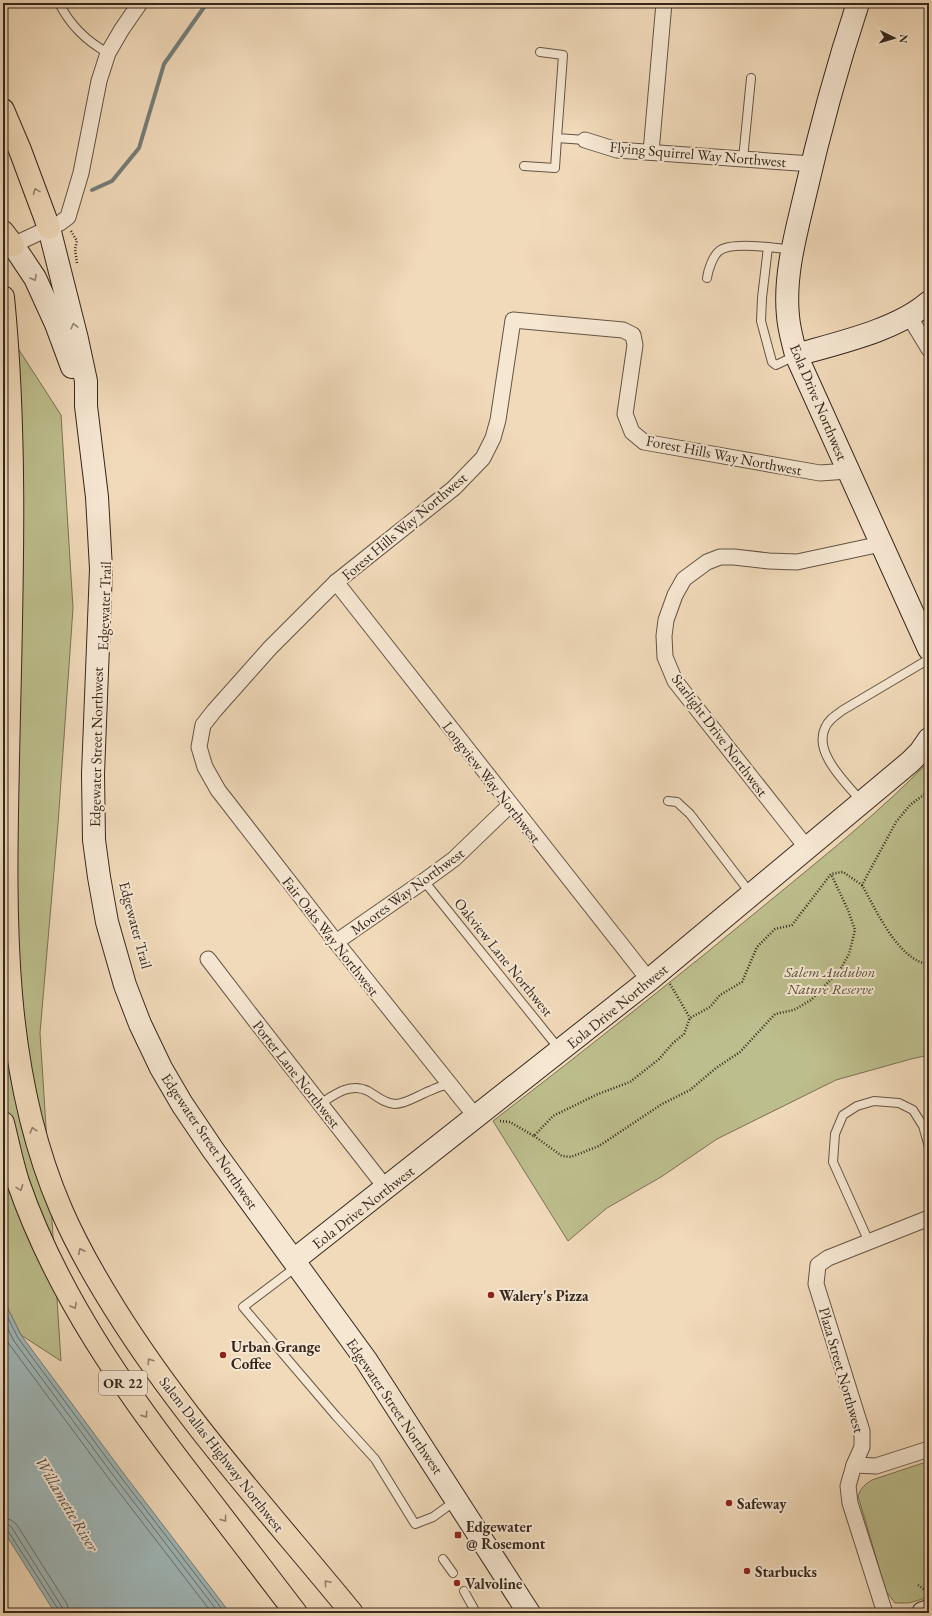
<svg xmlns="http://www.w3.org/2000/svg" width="932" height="1616" viewBox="0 0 932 1616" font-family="'EB Garamond',serif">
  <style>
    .green { fill: #bdbe8d; stroke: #797255 }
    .water { fill: #9fb8ba; stroke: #757e7b }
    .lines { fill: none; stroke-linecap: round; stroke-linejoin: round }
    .shore { stroke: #6a706c; stroke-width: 1 }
    .stream { stroke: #757e7b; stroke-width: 4 }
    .lane-casing { stroke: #645444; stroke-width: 10 }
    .street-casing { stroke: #645444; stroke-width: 17 }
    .secondary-casing { stroke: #35271d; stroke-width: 24 }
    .highway-casing { stroke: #35271d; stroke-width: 24 }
    .path { stroke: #35271d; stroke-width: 2.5; stroke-dasharray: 1 2; stroke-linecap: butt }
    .lane { stroke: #f6e7d2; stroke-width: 8 }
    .street { stroke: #f6e7d2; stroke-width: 15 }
    .secondary { stroke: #f6e7d2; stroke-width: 22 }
    .highway { stroke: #f1daba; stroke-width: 22 }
    .oneway { stroke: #93806c }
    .oneway2 { stroke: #968778 }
    .poi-dot { fill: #8f2418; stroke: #f6e7d2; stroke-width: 1.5 }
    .labels { text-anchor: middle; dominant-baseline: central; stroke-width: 4; stroke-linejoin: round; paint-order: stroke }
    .shield { fill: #f6e7d2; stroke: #6f6153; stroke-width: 1 }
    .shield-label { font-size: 14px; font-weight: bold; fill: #35271d }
    .street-label { font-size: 15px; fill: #35271d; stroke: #f6e7d2 }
    .park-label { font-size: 15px; font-style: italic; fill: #574d39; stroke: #f6e7d2 }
    .poi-label { font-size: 15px; font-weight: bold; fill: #35271d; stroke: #f6e7d2; text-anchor: start }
    .water-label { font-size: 16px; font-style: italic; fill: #504b44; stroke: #f6e7d2 }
  </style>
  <rect width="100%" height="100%" fill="#f1daba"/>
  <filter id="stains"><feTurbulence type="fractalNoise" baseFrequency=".005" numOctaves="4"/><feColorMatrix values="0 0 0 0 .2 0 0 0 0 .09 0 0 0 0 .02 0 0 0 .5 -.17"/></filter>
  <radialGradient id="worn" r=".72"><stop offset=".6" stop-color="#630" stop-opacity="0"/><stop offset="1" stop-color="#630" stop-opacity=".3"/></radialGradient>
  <g class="green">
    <polygon points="3,325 61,415 73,608 58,824 40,1033 61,1361 21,1335 3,1299"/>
    <path d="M929 761V1055L911 1059 836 1080 717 1139 661 1177 607 1208 568 1241 493 1121C589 1047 684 972 777 895 829 852 882 810 929 761Z"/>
    <path d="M929 1461V1597L909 1603H895L886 1591 858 1496C861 1488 865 1484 872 1480Z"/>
  </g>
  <polygon class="water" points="3,1299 21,1335 121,1470 230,1613 55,1613 3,1530"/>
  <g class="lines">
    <g class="shore">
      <polyline points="3,1308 18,1338 117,1472 225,1613"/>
      <polyline points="3,1319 14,1341 113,1475 219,1613"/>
      <polyline points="3,1333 9,1344 109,1479 212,1613"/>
      <polyline points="3,1518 11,1520 17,1525 67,1604 69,1613"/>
      <polyline points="3,1524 9,1525 12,1528 62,1607 63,1613"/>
      <polyline points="3,1529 8,1531 58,1609 58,1613"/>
    </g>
    <polyline class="stream" points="92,190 112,181 139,148 164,64 207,3"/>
    <defs>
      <g id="lane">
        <path d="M59 3C70 25 86 41 108 53"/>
        <polyline points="540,52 563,55 557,138 585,140"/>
        <polyline points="743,159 751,78"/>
        <polyline points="524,166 555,168 557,138"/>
        <polyline points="768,247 762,298 761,321 772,362 776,365 795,356"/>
        <path d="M707 278C708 270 713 256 719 251 731 241 777 248 792 250"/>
        <polyline points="668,801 677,802 690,814 751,894"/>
        <path d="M862 802C847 784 813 753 825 728 828 720 836 715 843 710L929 659"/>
        <polyline points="424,881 560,1050"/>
        <path d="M320 1104C334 1095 350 1082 368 1091 377 1096 383 1103 395 1104 407 1104 420 1094 432 1090 437 1087 443 1086 449 1084"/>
        <polyline points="869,1242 833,1162 835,1134 843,1115 857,1106 874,1101 899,1103 913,1110 923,1126 929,1147"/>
        <polyline points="296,1267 243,1307 336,1416 375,1459 415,1524 433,1517 455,1501"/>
        <polyline points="443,1559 453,1573"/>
        <polyline points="464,1591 474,1609 474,1613"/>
      </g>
      <g id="street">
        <polyline points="585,140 617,150 812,164"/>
        <polyline points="651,152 664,3"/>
        <polyline points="13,245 60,223 68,217 81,173 99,81 108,53 122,29 140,3"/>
        <polyline points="909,316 929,349"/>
        <polyline points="336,582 649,980"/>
        <polyline points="807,848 675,681 665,657 664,636 666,620 675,595 684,579 707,562 720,557 734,557 769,561 797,562 881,544"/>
        <polyline points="336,942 424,881 454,859 510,805"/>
        <polyline points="208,959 254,1019 386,1188"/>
        <polyline points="476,1117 336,942 218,790 205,767 199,747 203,725 214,711 270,648 336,582 454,488 483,458 493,438 498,420 513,320 623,330 633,335 635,345 625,414 632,432 644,442 820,473 848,471"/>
        <polyline points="854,1465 876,1466 929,1449"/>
        <polyline points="885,1613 850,1503 848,1486 854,1465 862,1447 862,1431 816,1284 818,1265 828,1258 929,1218"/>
      </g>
      <g id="secondary">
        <path d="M858 3C837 67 819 133 804 199 795 237 784 277 788 316 789 330 793 342 796 355L929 649"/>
        <polyline points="49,228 77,339 86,381 86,406 97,497 101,569 93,774 94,840 99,877 107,922 125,985 140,1024 161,1068 182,1104 213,1150 366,1360 529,1613"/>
        <polyline points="13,245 35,278 56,324 72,367"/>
        <path d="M796 355C838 343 897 330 929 302"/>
        <polyline points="294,1260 649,980 910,762 920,752 929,739"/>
        <polyline points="923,1613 929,1611"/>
      </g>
      <g id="highway">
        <polyline points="3,110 20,150 49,228"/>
        <polyline points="3,232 13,245"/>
        <path d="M3 297C18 449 11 607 8 760 5 911 0 1068 61 1209 76 1244 95 1277 115 1309 183 1418 271 1514 352 1613"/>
        <path d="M3 1123C8 1143 12 1163 18 1182 57 1295 126 1392 198 1485 231 1528 263 1570 296 1613"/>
      </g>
    </defs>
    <use href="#lane" class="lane-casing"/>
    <use href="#street" class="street-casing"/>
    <use href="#secondary" class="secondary-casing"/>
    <use href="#highway" class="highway-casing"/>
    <g class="path">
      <polyline points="3,88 6,93"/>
      <polyline points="71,231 77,241 75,249 77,263"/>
      <path d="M862 885C875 908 899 962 929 964"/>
      <polyline points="670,984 690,1018"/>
      <polyline points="500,1121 510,1122 534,1136 553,1116 598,1094 630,1082 659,1059 673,1043 684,1034 690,1018 710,1007 720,995 742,982 757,947 775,929 792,925 831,874 843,872 862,885 896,822 910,805 929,791"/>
      <polyline points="534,1136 562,1156 571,1157 599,1146 662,1104 690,1090 716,1068 740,1052 775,1014 794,1010 811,1000 840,970 849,954 855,930 848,910 831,874"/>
      <polyline points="918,1585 929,1593"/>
    </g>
    <use href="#lane" class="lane"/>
    <use href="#street" class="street"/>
    <use href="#secondary" class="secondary"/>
    <use href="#highway" class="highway"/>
  </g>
  <defs><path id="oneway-chevron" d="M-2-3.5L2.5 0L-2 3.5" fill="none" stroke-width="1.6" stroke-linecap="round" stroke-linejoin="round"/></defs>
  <g class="oneway">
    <use href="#oneway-chevron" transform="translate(36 191) rotate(-111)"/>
    <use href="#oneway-chevron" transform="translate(33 1130) rotate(-106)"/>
    <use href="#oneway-chevron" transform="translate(20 1188) rotate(69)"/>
    <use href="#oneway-chevron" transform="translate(81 1251) rotate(-116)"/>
    <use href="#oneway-chevron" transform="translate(74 1306) rotate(60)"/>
    <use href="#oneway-chevron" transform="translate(150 1361) rotate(-124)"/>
    <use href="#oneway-chevron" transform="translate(145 1415) rotate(55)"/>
    <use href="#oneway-chevron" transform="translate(224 1519) rotate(53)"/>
    <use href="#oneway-chevron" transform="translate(327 1583) rotate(-130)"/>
  </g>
  <g class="oneway2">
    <use href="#oneway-chevron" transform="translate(34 278) rotate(60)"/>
    <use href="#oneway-chevron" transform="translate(74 326) rotate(-104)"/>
  </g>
  <g class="poi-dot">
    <circle cx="491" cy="1295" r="4"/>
    <circle cx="223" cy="1355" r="4"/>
    <circle cx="729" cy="1503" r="4"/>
    <rect x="454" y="1531" width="8" height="8" rx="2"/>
    <circle cx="747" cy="1571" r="4"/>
    <circle cx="457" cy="1583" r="4"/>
  </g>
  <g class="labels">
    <rect class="shield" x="99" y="1371" width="48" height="24" rx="3"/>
    <g class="shield-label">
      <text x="123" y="1383">OR 22</text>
    </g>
    <g class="street-label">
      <text transform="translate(698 154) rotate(5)">Flying Squirrel Way Northwest</text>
      <text transform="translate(819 402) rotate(67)">Eola Drive Northwest</text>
      <text transform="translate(724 455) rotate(11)">Forest Hills Way Northwest</text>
      <text transform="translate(404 526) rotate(-40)">Forest Hills Way Northwest</text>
      <text transform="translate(104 606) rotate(-88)">Edgewater Trail</text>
      <text transform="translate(720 735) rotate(53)">Starlight Drive Northwest</text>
      <text transform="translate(96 747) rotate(-89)">Edgewater Street Northwest</text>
      <text transform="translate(492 782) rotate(52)">Longview Way Northwest</text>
      <text transform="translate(407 891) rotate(-36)">Moores Way Northwest</text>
      <text transform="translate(136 925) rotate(75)">Edgewater Trail</text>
      <text transform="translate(331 936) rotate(52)">Fair Oaks Way Northwest</text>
      <text transform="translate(504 957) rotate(51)">Oakview Lane Northwest</text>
      <text transform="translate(617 1006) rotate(-39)">Eola Drive Northwest</text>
      <text transform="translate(297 1074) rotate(52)">Porter Lane Northwest</text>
      <text transform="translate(210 1141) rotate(56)">Edgewater Street Northwest</text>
      <text transform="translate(363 1207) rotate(-38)">Eola Drive Northwest</text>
      <text transform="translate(842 1370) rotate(74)">Plaza Street Northwest</text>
      <text transform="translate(395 1406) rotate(56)">Edgewater Street Northwest</text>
      <text transform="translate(222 1454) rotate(52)">Salem Dallas Highway Northwest</text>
    </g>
    <g class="park-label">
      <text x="830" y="971">Salem Audubon<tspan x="830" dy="17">Nature Reserve</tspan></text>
    </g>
    <g class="poi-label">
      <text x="499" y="1295">Walery's Pizza</text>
      <text x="231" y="1346">Urban Grange<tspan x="231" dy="17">Coffee</tspan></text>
      <text x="737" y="1503">Safeway</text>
      <text x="466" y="1526">Edgewater<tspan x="466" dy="17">@ Rosemont</tspan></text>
      <text x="755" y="1571">Starbucks</text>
      <text x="465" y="1583">Valvoline</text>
    </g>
    <g class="water-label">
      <text transform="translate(67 1504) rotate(59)">Willamette River</text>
    </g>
  </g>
  <rect width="932" height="1616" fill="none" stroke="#f1daba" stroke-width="16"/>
  <rect x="4" y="4" width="924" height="1608" fill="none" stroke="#35271d" stroke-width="2"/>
  <rect x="8" y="8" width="916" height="1600" fill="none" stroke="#35271d"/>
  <g transform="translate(894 38) rotate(95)" stroke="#f6e7d2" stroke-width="3" paint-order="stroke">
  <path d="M0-3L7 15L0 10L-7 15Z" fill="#35271d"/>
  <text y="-6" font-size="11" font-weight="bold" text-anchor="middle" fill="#35271d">N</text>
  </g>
  <rect width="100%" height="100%" filter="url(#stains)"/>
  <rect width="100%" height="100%" fill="url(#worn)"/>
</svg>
